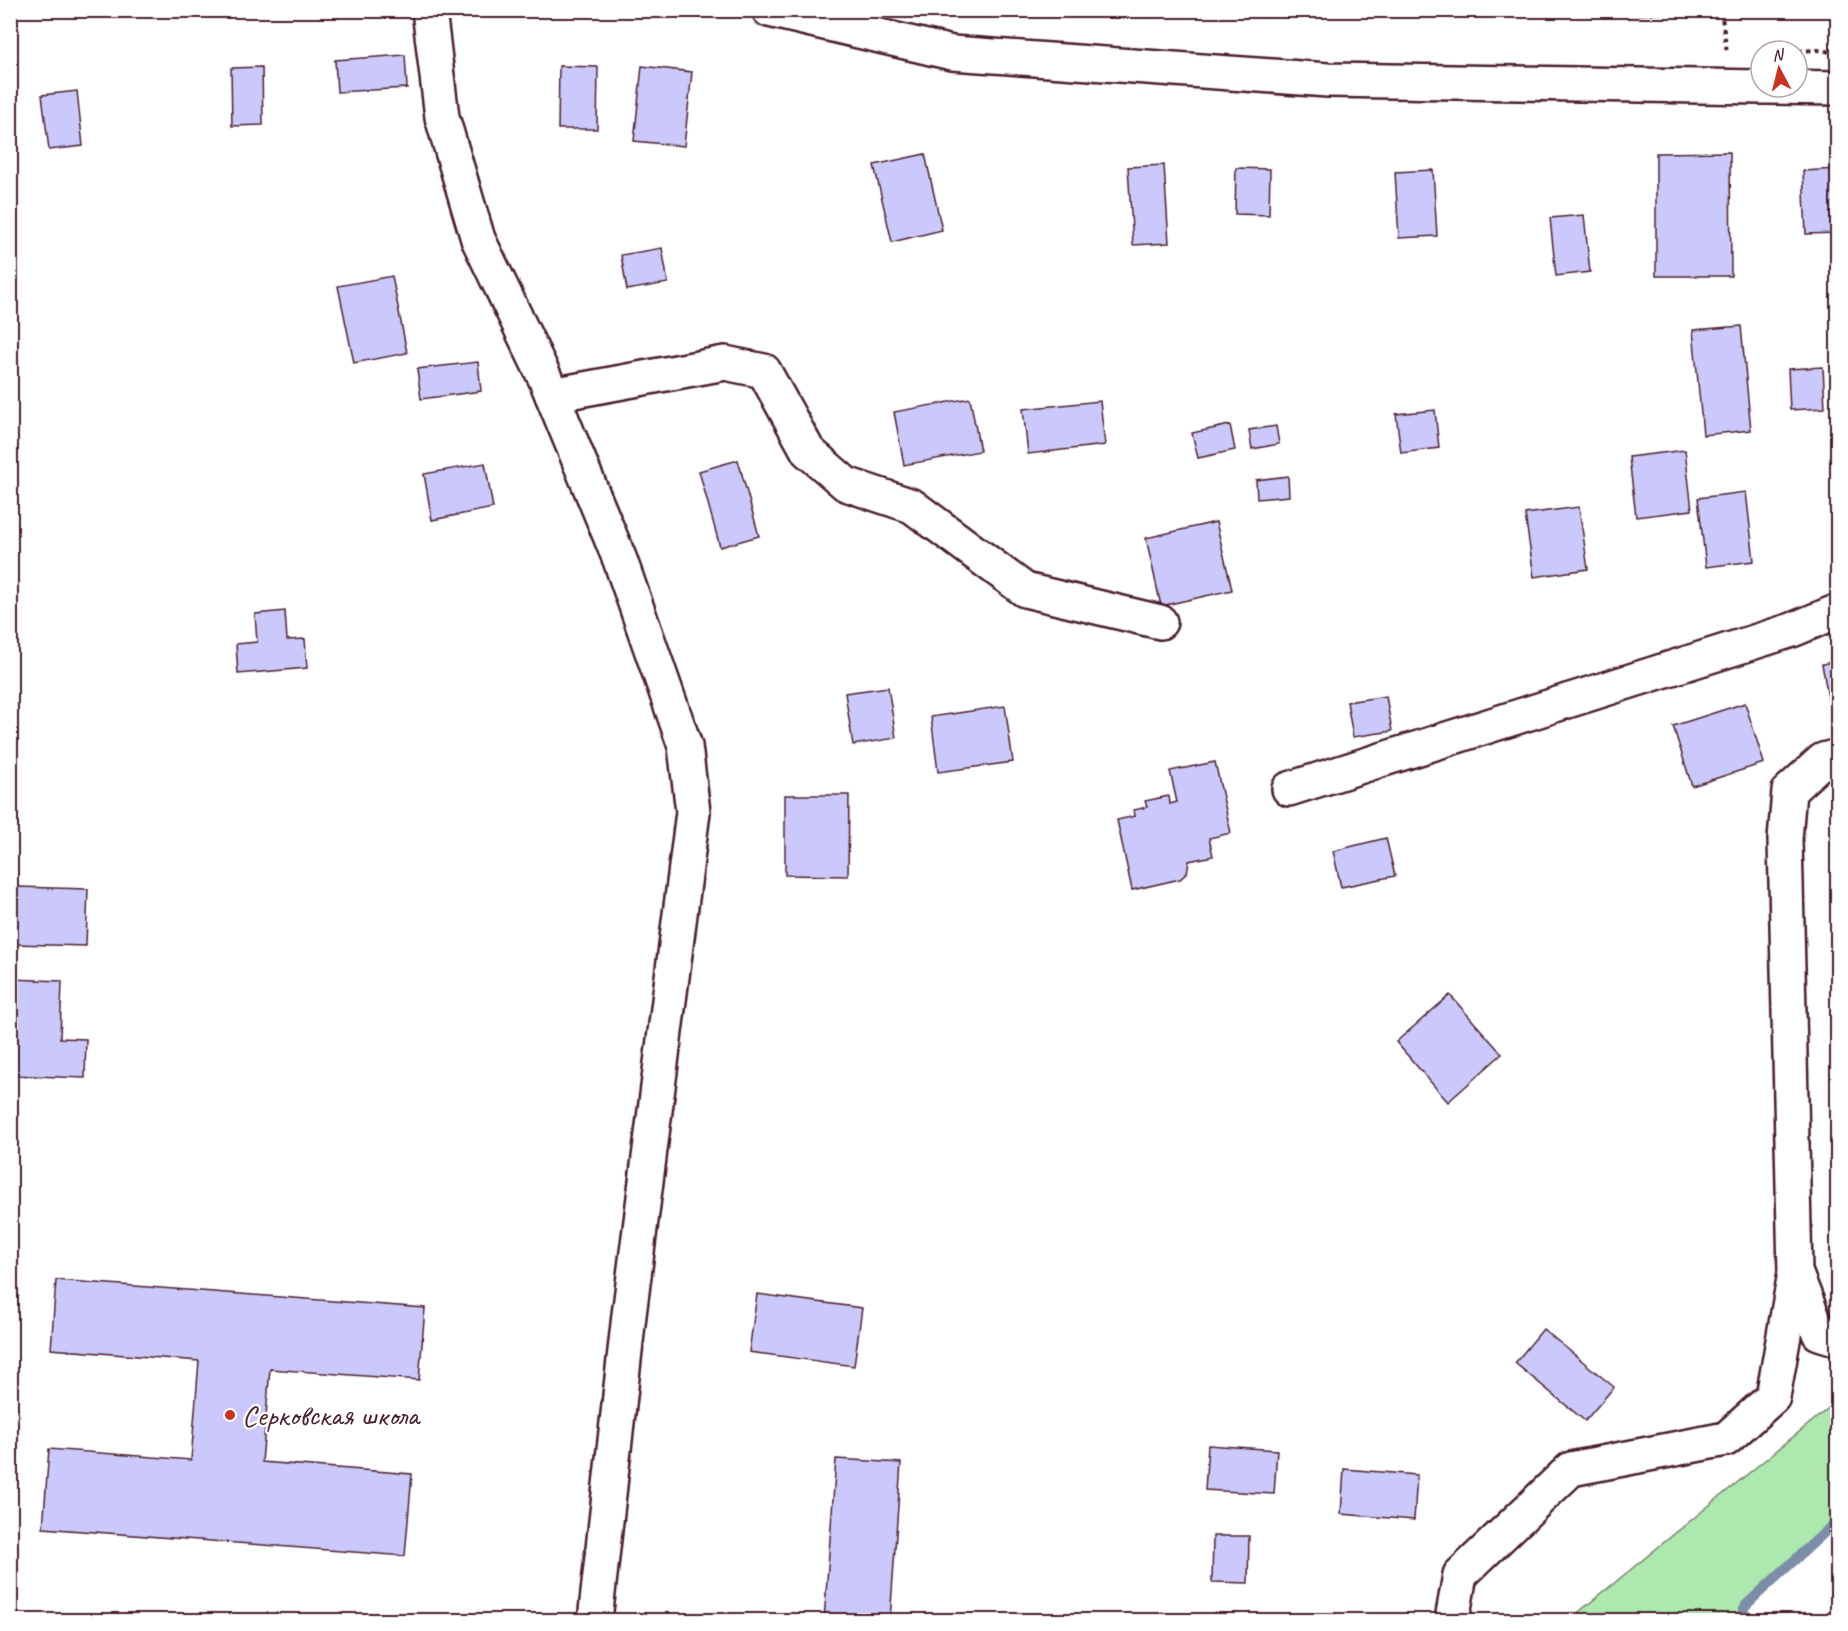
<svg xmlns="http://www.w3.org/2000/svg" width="1848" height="1631" viewBox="0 0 1848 1631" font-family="Caveat,sans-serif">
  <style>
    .green { fill: #ace9af; stroke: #7b846d; stroke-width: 1.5 }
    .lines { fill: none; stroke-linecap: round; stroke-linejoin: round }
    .stream { stroke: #7b8da8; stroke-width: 10 }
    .building { fill: #cbc9fc; stroke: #4a1f2b; stroke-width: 1.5 }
    .minor-casing { stroke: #4a1f2b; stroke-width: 38 }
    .secondary-casing { stroke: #4a1f2b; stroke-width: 38 }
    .path { stroke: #4a1f2b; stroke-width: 4; stroke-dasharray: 4.5 4.5; stroke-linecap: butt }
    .minor { stroke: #fff; stroke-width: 33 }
    .secondary { stroke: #fff; stroke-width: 33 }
    .poi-dot { fill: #c8321e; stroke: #fff; stroke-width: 2 }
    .labels { text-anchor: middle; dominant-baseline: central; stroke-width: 4.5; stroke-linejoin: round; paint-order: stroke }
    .poi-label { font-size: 30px; fill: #4a1f2b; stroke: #fff; text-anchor: start }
  </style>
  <rect width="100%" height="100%" fill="#fff"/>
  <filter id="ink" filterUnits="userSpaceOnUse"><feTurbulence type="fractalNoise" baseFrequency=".0167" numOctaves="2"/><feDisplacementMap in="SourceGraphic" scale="12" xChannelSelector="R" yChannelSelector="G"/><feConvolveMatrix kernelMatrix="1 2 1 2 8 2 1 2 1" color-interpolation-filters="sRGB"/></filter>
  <g filter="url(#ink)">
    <polygon class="green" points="1837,1401 1837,1520 1746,1604 1739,1620 1569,1620"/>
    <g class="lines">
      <polyline class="stream" points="1739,1620 1746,1605 1838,1520"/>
    </g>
    <g class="building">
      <polygon points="1627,10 1677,10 1677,13 1627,15"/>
      <polygon points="405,55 407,88 337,92 335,60"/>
      <polygon points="559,66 598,67 597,129 558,129"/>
      <polygon points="642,66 692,72 684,146 634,141"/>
      <polygon points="262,67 263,125 232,126 231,68"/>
      <polygon points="77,91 83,146 49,150 42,95"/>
      <polygon points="1730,152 1731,276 1656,276 1656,153"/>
      <polygon points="925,154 942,230 892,242 874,165"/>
      <polygon points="1164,165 1169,243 1133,245 1128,167"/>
      <polygon points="1236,168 1270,169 1269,215 1235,214"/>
      <polygon points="1838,169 1838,233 1806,234 1803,171"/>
      <polygon points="1433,170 1437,236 1399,238 1395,172"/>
      <polygon points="1584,215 1590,272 1556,276 1550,218"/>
      <polygon points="662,248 668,283 627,290 621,255"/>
      <polygon points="392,276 407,353 354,363 338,286"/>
      <polygon points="1741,326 1751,430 1703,435 1693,330"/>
      <polygon points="478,362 481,391 421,399 417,369"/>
      <polygon points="1823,367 1825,408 1790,410 1788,369"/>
      <polygon points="970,398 980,451 904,465 894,412"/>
      <polygon points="1100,401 1105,445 1028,454 1023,409"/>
      <polygon points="1435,410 1439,448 1401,453 1396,414"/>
      <polygon points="1230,425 1235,450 1198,458 1192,433"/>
      <polygon points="1276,426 1279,444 1252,449 1249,430"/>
      <polygon points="1685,450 1692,510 1636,517 1629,457"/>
      <polygon points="738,460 759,536 720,547 699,471"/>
      <polygon points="485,463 493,508 432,520 424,474"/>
      <polygon points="1834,467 1838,467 1838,520"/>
      <polygon points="1288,476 1289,496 1257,499 1256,480"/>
      <polygon points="1746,492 1754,561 1706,567 1698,498"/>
      <polygon points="1579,507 1588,569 1534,577 1525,514"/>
      <polygon points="1216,522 1232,590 1161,606 1146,538"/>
      <polygon points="285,611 287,640 305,639 307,668 238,674 236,644 257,642 255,614"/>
      <polygon points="1838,661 1838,708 1830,709 1822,664"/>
      <polygon points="888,687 896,738 853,745 845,693"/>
      <polygon points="1386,696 1392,731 1353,737 1347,702"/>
      <polygon points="1745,703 1764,763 1692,786 1673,726"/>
      <polygon points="1005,706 1013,762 938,772 931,717"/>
      <polygon points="1215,762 1231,833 1209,838 1213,856 1189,861 1187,873 1180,879 1132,890 1117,820 1135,816 1134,810 1147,807 1145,801 1169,796 1170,804 1177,802 1170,771"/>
      <polygon points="785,795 849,795 848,876 785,875"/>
      <polygon points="1386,838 1395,876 1341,887 1333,851"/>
      <polygon points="17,887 88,889 86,946 15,944"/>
      <polygon points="10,979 62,981 60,1038 86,1039 85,1078 10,1075"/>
      <polygon points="1450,995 1502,1054 1448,1102 1396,1042"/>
      <polygon points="1838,1193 1838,1220 1834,1220 1831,1194"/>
      <polygon points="56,1280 425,1308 419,1380 270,1369 262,1462 412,1474 405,1556 43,1528 49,1449 191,1460 199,1361 51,1349"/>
      <polygon points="757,1294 862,1308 854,1366 749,1352"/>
      <polygon points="1543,1329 1614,1387 1585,1421 1515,1363"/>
      <polygon points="1208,1445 1277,1450 1274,1494 1205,1490"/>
      <polygon points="836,1459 901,1463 890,1620 824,1620"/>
      <polygon points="1344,1469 1417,1475 1414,1520 1341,1514"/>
      <polygon points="1213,1536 1249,1536 1248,1583 1212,1582"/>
    </g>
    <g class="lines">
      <defs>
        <g id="minor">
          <polyline points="429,10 442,117 478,239 545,378 620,560 685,746 693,812 629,1315 595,1620"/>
          <polyline points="552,395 725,363 764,371 808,451 846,484 912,506 1025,590 1160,622"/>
          <polyline points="1838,756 1823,760 1789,791 1785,839 1795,1272 1819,1333 1838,1339"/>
          <polyline points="1289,789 1792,630 1838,611"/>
          <polyline points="1452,1620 1460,1575 1571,1469 1726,1439 1773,1397 1795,1273"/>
        </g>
        <g id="secondary">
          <polyline points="769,10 952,53 1328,80 1761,87"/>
          <polyline points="1764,87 1838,88"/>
        </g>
      </defs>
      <use href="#minor" class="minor-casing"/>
      <use href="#secondary" class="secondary-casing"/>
      <g class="path">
        <polyline points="1721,10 1727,53"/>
        <polyline points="1789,51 1824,50 1831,53"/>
      </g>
      <use href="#minor" class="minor"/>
      <use href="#secondary" class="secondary"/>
    </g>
  </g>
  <circle class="poi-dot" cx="230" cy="1415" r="6"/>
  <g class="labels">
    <g class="poi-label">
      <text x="242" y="1415">Серковская школа</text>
    </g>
  </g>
  <rect width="1848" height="1631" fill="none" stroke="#fff" stroke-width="36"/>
  <rect x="18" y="18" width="1812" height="1595" fill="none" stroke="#4a1f2b" stroke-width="2" filter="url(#ink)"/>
  <g transform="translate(1779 69) rotate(353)"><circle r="28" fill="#ffffff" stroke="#b7a5aa" stroke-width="1.5"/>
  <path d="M0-4.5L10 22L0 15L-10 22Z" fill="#c8321e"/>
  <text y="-9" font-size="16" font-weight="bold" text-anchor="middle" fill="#4a1f2b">N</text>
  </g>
</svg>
